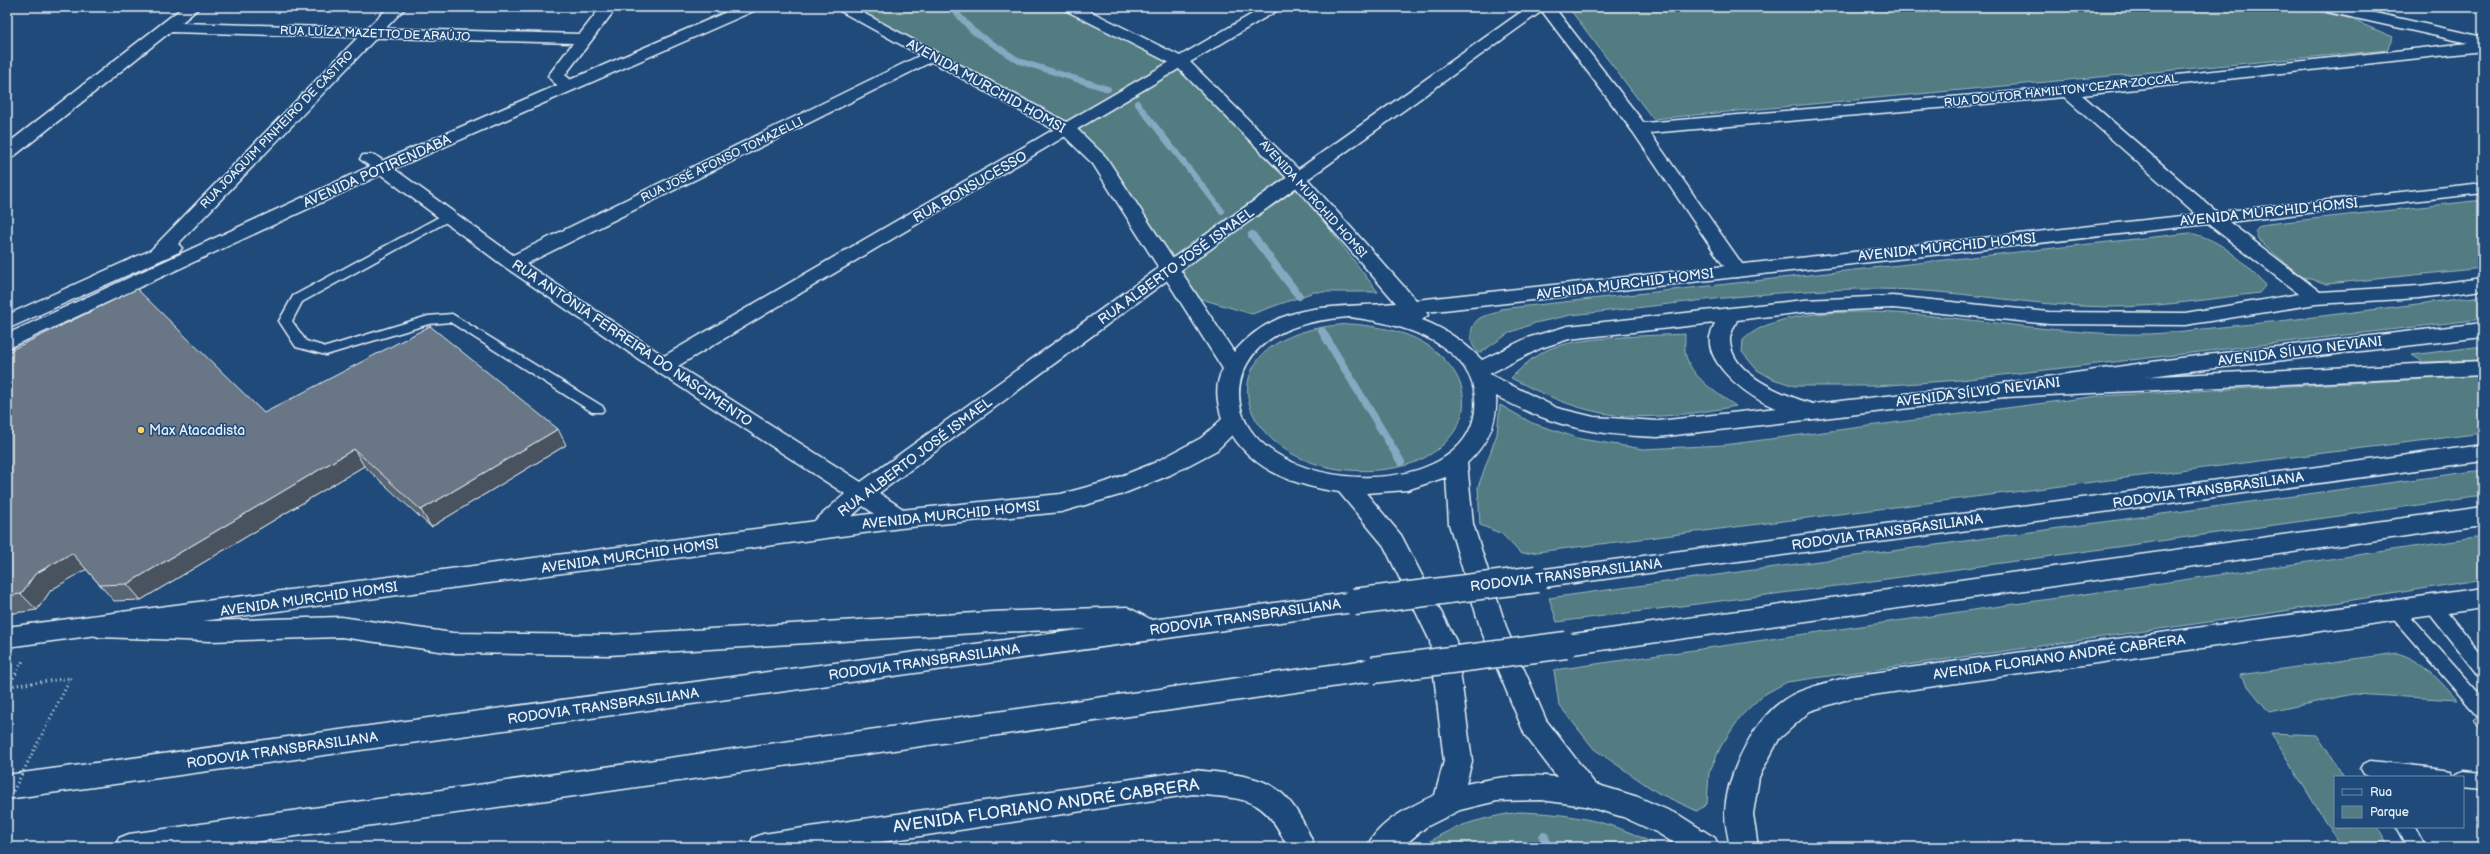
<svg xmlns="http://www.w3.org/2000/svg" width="2490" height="854" viewBox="0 0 2490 854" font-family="'Balsamiq Sans',sans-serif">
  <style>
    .green { fill: #537b82; stroke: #9eb6bd }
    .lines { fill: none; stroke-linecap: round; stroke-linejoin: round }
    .stream-far2 { stroke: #84a9c1; stroke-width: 6 }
    .stream-far1 { stroke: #84a9c1; stroke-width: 8 }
    .stream { stroke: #84a9c1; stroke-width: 10 }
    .lane-casing { stroke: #e8f1f8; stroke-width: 3 }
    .street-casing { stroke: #e8f1f8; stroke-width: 3 }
    .secondary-casing { stroke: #e8f1f8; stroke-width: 3 }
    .highway-casing { stroke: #e8f1f8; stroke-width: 3 }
    .path { stroke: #e8f1f8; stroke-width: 3; stroke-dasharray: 1 3.5; stroke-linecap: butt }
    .lane { fill: #1f4a7a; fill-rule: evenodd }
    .street { fill: #1f4a7a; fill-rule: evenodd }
    .secondary { fill: #1f4a7a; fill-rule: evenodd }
    .highway { fill: #1f4a7a; fill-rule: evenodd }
    .highway-bridge-casing { stroke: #e8f1f8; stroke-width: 29; stroke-linecap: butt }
    .path-bridge { stroke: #e8f1f8; stroke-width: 3; stroke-dasharray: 1 3.5; stroke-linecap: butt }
    .highway-bridge { stroke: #1f4a7a; stroke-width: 26 }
    .wall { fill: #596573; stroke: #e8f1f8 }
    .shaded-wall { fill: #48535e; stroke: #e8f1f8 }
    .building { fill: #677686; stroke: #e8f1f8 }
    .poi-dot { fill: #ffd166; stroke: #1f4a7a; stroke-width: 1.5 }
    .labels { text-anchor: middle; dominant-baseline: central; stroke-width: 3; stroke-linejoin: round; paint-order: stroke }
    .far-street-label { font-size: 12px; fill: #e8f1f8; stroke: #1f4a7a }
    .street-label { font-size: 14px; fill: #e8f1f8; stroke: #1f4a7a }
    .poi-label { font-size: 14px; fill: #e8f1f8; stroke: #1f4a7a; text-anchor: start }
    .near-street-label { font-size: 17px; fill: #e8f1f8; stroke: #1f4a7a }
  </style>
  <rect width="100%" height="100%" fill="#1f4a7a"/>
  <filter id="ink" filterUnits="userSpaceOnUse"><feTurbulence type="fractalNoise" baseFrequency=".025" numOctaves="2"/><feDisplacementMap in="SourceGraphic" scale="8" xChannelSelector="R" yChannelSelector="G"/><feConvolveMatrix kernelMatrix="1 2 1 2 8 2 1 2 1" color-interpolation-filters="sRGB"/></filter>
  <g filter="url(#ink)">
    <g class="green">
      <polygon points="852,7 1062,7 1172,62 1068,123"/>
      <polygon points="1568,7 2298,7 2348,18 2393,37 2387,50 1653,119"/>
      <polygon points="1182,68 1289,178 1170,262 1107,159 1077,130"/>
      <polygon points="1298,188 1378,292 1314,292 1252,314 1191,296 1176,274"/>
      <polygon points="2483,200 2483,268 2327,284 2300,276 2258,239 2255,232 2259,227 2267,224"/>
      <path d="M2190 233C2223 240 2243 262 2266 285L2259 293C2210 299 2161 307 2111 307 2031 307 1952 288 1872 289 1772 289 1671 305 1571 315L1535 323 1509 333 1480 353C1468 347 1468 325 1480 318 1485 315 1493 314 1498 312L1500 309Z"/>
      <path d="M2483 296V319L1960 380 1876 386H1795L1773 379 1757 370 1742 352 1743 340C1775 309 1852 311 1895 313 1980 318 2065 336 2150 334 2174 333 2198 329 2221 327 2309 319 2396 306 2483 296Z"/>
      <path d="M1352 324C1384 327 1419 333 1443 358 1490 405 1449 459 1394 468 1242 493 1178 332 1352 324Z"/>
      <path d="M1685 334C1685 342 1684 352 1687 359 1694 379 1719 395 1736 406 1694 414 1644 421 1602 413 1570 407 1540 393 1511 378 1522 367 1532 357 1547 350 1576 336 1651 336 1685 334Z"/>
      <polygon points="2483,346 2483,360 2423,362 2412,355"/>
      <polygon points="2483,376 2483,433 1521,554 1502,534 1480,525 1478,487 1497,434 1500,405 1532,423 1581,439 1643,449 1724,445 2098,396"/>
      <polygon points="2483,470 2483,496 1829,587 1557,622 1549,598"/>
      <polygon points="2483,537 2483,579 2472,581 2265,614 1787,682 1763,695 1741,716 1721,746 1709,773 1707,804 1697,811 1658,793 1594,749 1559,705 1554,670"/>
      <path d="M2397 653C2423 660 2439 680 2457 700L2353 694 2269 712 2239 675Z"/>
      <polygon points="2271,733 2317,735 2344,777 2335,777 2335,827 2377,827 2389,847 2341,847"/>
      <path d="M1518 812C1568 813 1615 821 1659 847H1422C1450 825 1484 818 1518 812Z"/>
    </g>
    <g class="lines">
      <g class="stream-far2">
        <polyline points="951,7 973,31 1019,61 1108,89"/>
        <polyline points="1137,103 1222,211"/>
      </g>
      <g class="stream-far1">
        <polyline points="1252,235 1299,296"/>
        <polyline points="1322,331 1401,462"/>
      </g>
      <polyline class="stream" points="1544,837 1547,847"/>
      <defs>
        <g id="lane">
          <polygon points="448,212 454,216 452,219 302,302 292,321 306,341 326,347 428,316 452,314 602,406 604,409 602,412 592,412 450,322 429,324 326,355 296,347 279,321 293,296"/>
          <polygon points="2431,598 2437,600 2483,657 2483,676 2477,674 2425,608 2423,604 2425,600"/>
          <polygon points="2394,603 2400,605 2483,698 2483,717 2477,715 2388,613 2386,609 2388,605"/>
          <polygon points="2370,761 2445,769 2451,772 2454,777 2370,777 2364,774 2361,769 2364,764"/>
          <polygon points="2463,771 2483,773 2483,789 2463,787 2463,777 2455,777 2457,774"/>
          <polygon points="2396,827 2415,827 2426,847 2407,847"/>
        </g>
        <g id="street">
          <path d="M183 7H200L181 23 580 34 601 7H617L565 75 577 85 575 88C565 91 554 85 548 76L573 43 170 32 13 157 7 158V144Z"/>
          <path d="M1264 7H1283L678 366 861 482 1163 265 1528 7H1554L1644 123 2068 87 2468 43 2328 12 2320 7H2348L2483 37V51L2082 95 2219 214 2221 218 2219 222H2205L2064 97 1650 133 1747 271 1744 275 1737 277 1730 275 1633 132 1542 11 1177 273 879 493 909 513 913 519 909 525C892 530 877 515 863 506 849 518 830 542 811 536L807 530 811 524 845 494 656 371 505 267 360 159 363 155H375L513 255 925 53H937L939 56 937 59 526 264 664 356Z"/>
        </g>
        <g id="secondary">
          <polygon points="389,7 406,7 178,244 182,248 179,252 7,329 7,315 151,250 364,31"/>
          <polygon points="738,7 759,7 756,10 387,172 7,349 7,334 375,164"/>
          <path d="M833 7H852L1074 126 1106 157 1234 352C1280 299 1334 309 1396 303L1292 183 1176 66 1065 10 1062 7H1082L1188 60 1304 175 1416 300 2483 183V193L2229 222 2320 292 2419 286 2483 278V290L2419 298 2316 304 2185 325 2049 324 1893 308 1804 312 1737 320C1735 325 1731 332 1730 338 1728 374 1786 396 1813 404L2005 383 2180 358 2483 323V337L2180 372 2005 397 1658 437C1593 435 1554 427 1496 396 1498 423 1487 444 1467 463L1473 524 1507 630 1546 720 1595 784 1638 797 1679 815 1715 838 1719 847H1680L1658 833 1623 817 1585 806 1541 800 1497 801 1460 810 1426 827 1402 847H1367C1378 822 1411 806 1435 795L1444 761 1430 641 1384 546 1339 492C1297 486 1256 472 1232 435L1217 450 1170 475 1120 495 1061 512 901 528 7 647V627L901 510 1061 494 1106 482 1154 463 1201 438 1222 419C1217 402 1214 385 1223 369L1093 164 1062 134ZM2208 224 2299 294 2185 313 2049 312 1893 296 1804 300 1568 326 1527 338 1482 360C1464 342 1446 329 1422 320L1428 315 1426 312ZM1349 317C1400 323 1481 344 1475 410 1466 502 1269 496 1242 413 1237 396 1238 380 1247 364 1267 328 1312 320 1349 317ZM1715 323C1714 327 1711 332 1710 337 1706 366 1753 401 1777 408L1658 421 1594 417 1557 408 1489 374 1541 348 1569 339ZM1446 477 1449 524 1481 630 1525 735 1557 777C1526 773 1496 777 1466 784L1472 761 1456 641 1401 535 1366 493 1407 490Z"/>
          <path d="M2483 588V608L1851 698 1810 711 1779 739 1759 777 1753 814 1758 847H1730C1728 836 1725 824 1725 813 1726 774 1756 713 1792 695 1810 686 1832 682 1851 676Z"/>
          <path d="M1193 770C1264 777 1285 776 1315 847H1287C1265 794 1242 799 1193 794L849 847H749L753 838 763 834Z"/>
        </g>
        <g id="highway">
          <polygon points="2483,361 2483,375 2005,397 1997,395 1994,390 1997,385 2005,383"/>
          <polygon points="2483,445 2483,461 1537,588 1528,586 1525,579 1528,572 1537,570"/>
          <polygon points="2483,507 2483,525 1566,655 1557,652 1553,645 1557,638 1566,635"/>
          <polygon points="1354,592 1363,595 1366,602 1363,609 1354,612 7,799 7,775 1086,629 992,632 609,655 453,653 341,637 210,641 99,637 90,634 86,627 90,620 99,617 210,621 341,617 453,633 609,635 992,612 1127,607 1152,620"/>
          <polygon points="1373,659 1382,662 1386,670 1382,678 1373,681 220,847 115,847 119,838 129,834"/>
        </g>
      </defs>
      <use href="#lane" class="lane-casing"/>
      <use href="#street" class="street-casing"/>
      <use href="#secondary" class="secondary-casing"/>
      <use href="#highway" class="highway-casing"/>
      <g class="path">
        <polyline points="9,686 71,678"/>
        <polyline points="9,686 24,659"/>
      </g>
      <use href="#lane" class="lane"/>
      <use href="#street" class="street"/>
      <use href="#secondary" class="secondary"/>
      <use href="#highway" class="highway"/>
      <defs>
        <g id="highway-bridge">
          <polyline points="1354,602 1537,579"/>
          <polyline points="1373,670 1566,645"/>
        </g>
      </defs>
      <use href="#highway-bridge" class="highway-bridge-casing"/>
      <polyline class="path-bridge" points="7,803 71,678"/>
      <use href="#highway-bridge" class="highway-bridge"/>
    </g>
    <g class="wall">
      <polygon points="7,352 264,413 566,445 431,527 364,466 141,600 114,601 86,569 51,590 37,610 7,614"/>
      <polygon points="2479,715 2483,715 2483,733 2473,720"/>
    </g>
    <g class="shaded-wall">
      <polygon points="558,429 566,445 431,527 421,510"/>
      <polygon points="354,449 364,466 141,600 127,584"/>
      <polygon points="72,553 87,569 51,590 37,610 21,594 35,574"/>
    </g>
    <g class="building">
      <polygon points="137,289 264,413 430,326 558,429 421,510 354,449 127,584 100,585 72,553 35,574 21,594 7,596 7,352"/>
      <polygon points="2479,715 2483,715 2483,721"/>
    </g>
  </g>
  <circle class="poi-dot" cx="141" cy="430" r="4"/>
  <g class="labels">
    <g class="far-street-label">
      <text transform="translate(375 34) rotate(2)">RUA LUÍZA MAZETTO DE ARAÚJO</text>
      <text transform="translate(2061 91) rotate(-6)">RUA DOUTOR HAMILTON CEZAR ZOCCAL</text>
      <text transform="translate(277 130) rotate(-46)">RUA JOAQUIM PINHEIRO DE CASTRO</text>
      <text transform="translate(722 160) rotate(-26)">RUA JOSÉ AFONSO TOMAZELLI</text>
      <text transform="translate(1313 199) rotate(48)">AVENIDA MURCHID HOMSI</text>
    </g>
    <g class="street-label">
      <text transform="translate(986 86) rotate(29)">AVENIDA MURCHID HOMSI</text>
      <text transform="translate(377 171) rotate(-24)">AVENIDA POTIRENDABA</text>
      <text transform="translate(970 187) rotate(-30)">RUA BONSUCESSO</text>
      <text transform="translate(2269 212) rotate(-6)">AVENIDA MURCHID HOMSI</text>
      <text transform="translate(1947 247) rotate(-6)">AVENIDA MURCHID HOMSI</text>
      <text transform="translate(1176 266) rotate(-36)">RUA ALBERTO JOSÉ ISMAEL</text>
      <text transform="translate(1625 284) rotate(-7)">AVENIDA MURCHID HOMSI</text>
      <text transform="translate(632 343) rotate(34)">RUA ANTÔNIA FERREIRA DO NASCIMENTO</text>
      <text transform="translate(2300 351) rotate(-7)">AVENIDA SÍLVIO NEVIANI</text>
      <text transform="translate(1978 392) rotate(-7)">AVENIDA SÍLVIO NEVIANI</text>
      <text transform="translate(915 457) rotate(-37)">RUA ALBERTO JOSÉ ISMAEL</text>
      <text transform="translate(2208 490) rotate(-8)">RODOVIA TRANSBRASILIANA</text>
      <text transform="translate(951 515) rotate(-6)">AVENIDA MURCHID HOMSI</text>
      <text transform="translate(1887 532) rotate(-8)">RODOVIA TRANSBRASILIANA</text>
      <text transform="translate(630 556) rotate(-8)">AVENIDA MURCHID HOMSI</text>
      <text transform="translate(1566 575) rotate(-7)">RODOVIA TRANSBRASILIANA</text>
      <text transform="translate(309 599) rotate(-8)">AVENIDA MURCHID HOMSI</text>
      <text transform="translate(1245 617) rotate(-8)">RODOVIA TRANSBRASILIANA</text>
      <text transform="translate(2059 657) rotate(-8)">AVENIDA FLORIANO ANDRÉ CABRERA</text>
      <text transform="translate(924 662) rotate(-8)">RODOVIA TRANSBRASILIANA</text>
      <text transform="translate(603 706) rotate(-8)">RODOVIA TRANSBRASILIANA</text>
      <text transform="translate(282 750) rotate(-8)">RODOVIA TRANSBRASILIANA</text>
    </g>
    <g class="poi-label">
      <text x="149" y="430">Max Atacadista</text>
    </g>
    <g class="near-street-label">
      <text transform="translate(1046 806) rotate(-8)">AVENIDA FLORIANO ANDRÉ CABRERA</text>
    </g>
  </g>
  <rect width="2490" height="854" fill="none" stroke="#1f4a7a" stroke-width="24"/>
  <rect x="12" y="12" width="2466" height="830" fill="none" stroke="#e8f1f8" stroke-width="1.5" filter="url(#ink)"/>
  <rect x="2334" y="776" width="130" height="52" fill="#1f4a7a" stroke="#6f8dac"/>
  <rect x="2342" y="789" width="20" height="6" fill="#1f4a7a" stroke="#6f8dac"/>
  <text x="2370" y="796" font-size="12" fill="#e8f1f8">Rua</text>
  <rect x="2342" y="806" width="20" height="12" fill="#537b82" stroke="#6f8dac"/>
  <text x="2370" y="816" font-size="12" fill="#e8f1f8">Parque</text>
</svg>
